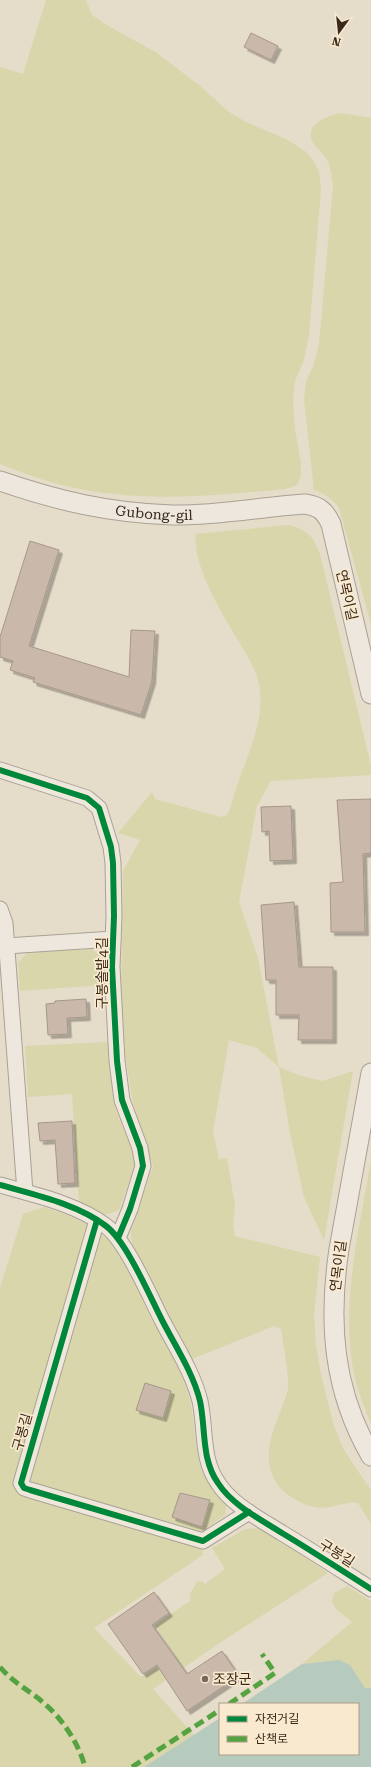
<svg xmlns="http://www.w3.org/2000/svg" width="371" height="1767" viewBox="0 0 371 1767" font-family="'Roboto Serif','Noto Sans KR',serif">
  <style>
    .green { fill: #d9d6ab }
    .water { fill: #b6cabd }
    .building { fill: #cab9aa; stroke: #a69789; filter: url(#shadow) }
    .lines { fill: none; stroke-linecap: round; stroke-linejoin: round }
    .minor-casing { stroke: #aba194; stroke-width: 17 }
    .tertiary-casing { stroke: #aba194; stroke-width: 21 }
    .minor { stroke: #ede7dd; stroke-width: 15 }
    .tertiary { stroke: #ede7dd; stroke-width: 19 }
    .quiet { stroke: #54a340; stroke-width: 5; stroke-dasharray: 10 5; stroke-linecap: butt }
    .cycleway-casing { stroke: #f9eacf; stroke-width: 8 }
    .cycleway { stroke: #00873e; stroke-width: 6 }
    .poi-dot { fill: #766758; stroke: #f9eacf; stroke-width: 1.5 }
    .labels { text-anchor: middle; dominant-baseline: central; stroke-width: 3.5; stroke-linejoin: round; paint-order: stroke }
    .street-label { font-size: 14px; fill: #3a281b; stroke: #f9eacf }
    .poi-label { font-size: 14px; fill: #3a281b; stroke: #f9eacf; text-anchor: start }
  </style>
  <defs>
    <filter id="shadow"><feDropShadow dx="3.5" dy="3.5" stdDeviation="0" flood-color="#0004"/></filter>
  </defs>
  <rect width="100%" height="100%" fill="#e6dcca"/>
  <g class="green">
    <path d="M46 0H86L92 15 105 24 157 53 200 86 229 112 246 122 286 139 305 151 314 161 319 172 321 190 309 335 304 360 295 381 293 400 295 429 301 464V476L297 485 286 489C209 496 135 504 58 484 38 479 19 471 0 464V67L23 74Z"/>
    <path d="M340 113 371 118V624L339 508C333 499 325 494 314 490L304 399 306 382 314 364 319 344 333 186C332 178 331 169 328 162 325 155 318 150 314 144 302 126 326 116 340 113Z"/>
    <path d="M289 525C308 530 314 537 320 554L371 766V775L271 781 257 806 239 902 258 958 279 1067 301 1076 323 1081 353 1071 324 1240 304 1197 290 1133 279 1067 257 1048 229 1040 213 1132 219 1159 227 1158 235 1206 233 1227 235 1236 320 1257 314 1315 316 1345 321 1374 334 1426 343 1448 355 1467 371 1490V1524L358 1503C342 1501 327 1512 310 1506 276 1494 262 1471 272 1435 276 1420 284 1405 288 1389 290 1380 283 1341 281 1329L274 1326 192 1359 132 1247 131 1231 153 1166 133 1104 125 1054 121 998 123 871 140 840 118 833 152 792 155 799 221 817 227 815C232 805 234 794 238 783 248 753 264 722 260 690 258 669 243 650 233 632 219 609 205 584 198 558 196 551 196 542 195 534Z"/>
    <polygon points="92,949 102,958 104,985 20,991 18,963 27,953"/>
    <polygon points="107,1042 113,1095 117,1113 131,1147 135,1165 119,1210 106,1215 79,1204 72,1094 28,1097 25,1046"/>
    <path d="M371 1160V1424C363 1404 355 1384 352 1363 342 1296 360 1226 371 1160Z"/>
    <path d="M44 1207C66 1215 89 1221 106 1238 125 1256 136 1285 148 1308 161 1333 178 1363 187 1390 197 1417 192 1447 203 1473 208 1485 219 1495 227 1504L225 1515 201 1532 203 1555 94 1628 141 1677 175 1656 155 1625 190 1601V1594L197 1582 202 1581 205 1584 225 1569 212 1548 245 1529 259 1528 266 1530 328 1573 221 1642 153 1689 194 1735 144 1767H0V1288L23 1214Z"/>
    <polygon points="347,1586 371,1601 371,1688 365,1688 350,1665 325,1661 302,1664 352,1622 337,1610 332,1602 334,1593"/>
  </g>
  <polygon class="water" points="339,1660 350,1665 365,1688 371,1688 371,1767 144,1767 220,1718 220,1754 358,1754 358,1704 242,1704 302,1664"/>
  <g class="building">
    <polygon points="251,33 278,46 271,60 244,47"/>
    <polygon points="30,541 59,550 29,646 129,677 131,630 155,631 152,681 141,715 33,682 35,678 10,670 13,661 0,657 0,637"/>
    <polygon points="371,799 371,853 363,854 365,932 331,932 330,883 343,882 337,800"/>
    <polygon points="291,806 293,860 270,861 269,831 262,832 261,807"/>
    <polygon points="294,902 299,967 333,967 333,1040 298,1040 299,1015 276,1015 276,980 266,980 261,905"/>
    <polygon points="86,999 87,1017 67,1018 68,1034 48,1035 46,1004 55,1003 55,1001"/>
    <polygon points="72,1121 75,1183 58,1184 55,1140 40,1141 38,1123"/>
    <polygon points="145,1383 171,1391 163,1418 136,1410"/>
    <polygon points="180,1493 210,1500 202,1527 172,1517"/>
    <polygon points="154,1592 169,1613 152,1625 187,1674 222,1651 239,1676 187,1711 157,1665 143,1674 108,1624"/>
  </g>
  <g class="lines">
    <defs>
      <g id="minor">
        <polyline points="0,770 87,798 99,808 111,847 113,863 114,916 112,967 117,1061 122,1100 140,1148 143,1166 130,1209 118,1238"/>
        <polyline points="0,909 5,923 25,1192"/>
        <polyline points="6,946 113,939"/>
        <path d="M0 1185C35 1195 77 1204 106 1226 127 1242 150 1297 163 1322 176 1347 193 1373 200 1401 206 1429 201 1459 218 1483 232 1505 260 1519 282 1533 312 1551 341 1570 371 1589"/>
        <polyline points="97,1220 21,1483 24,1488 30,1490 203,1541 249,1512"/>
      </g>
      <g id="tertiary">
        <path id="s1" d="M0 481C58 501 110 513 172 515 216 516 260 507 305 504 319 506 325 511 331 524L371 694"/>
        <path d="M371 1073 339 1249C328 1323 333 1390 371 1456"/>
      </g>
    </defs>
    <use href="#minor" class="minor-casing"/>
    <use href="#tertiary" class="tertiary-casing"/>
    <use href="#minor" class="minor"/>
    <use href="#tertiary" class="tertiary"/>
    <g class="quiet">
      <path d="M0 1667C13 1683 31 1691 46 1705 63 1720 79 1744 85 1767"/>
      <polyline points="229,1704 275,1673 262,1654"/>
      <polyline points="132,1767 220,1710"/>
    </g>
    <defs>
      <g id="cycleway">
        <polyline points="0,770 87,798 99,808 111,847 113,863 114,916 112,967 117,1061 122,1100 140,1148 143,1166 130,1209 118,1238"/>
        <path d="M0 1185C35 1195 77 1204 106 1226 127 1242 150 1297 163 1322 176 1347 193 1373 200 1401 206 1429 201 1459 218 1483 232 1505 260 1519 282 1533 312 1551 341 1570 371 1589"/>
        <polyline points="97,1220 21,1483 24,1488 30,1490 203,1541 249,1512"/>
      </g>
    </defs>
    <use href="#cycleway" class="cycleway-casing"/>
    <use href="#cycleway" class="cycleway"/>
  </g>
  <circle class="poi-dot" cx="205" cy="1679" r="4"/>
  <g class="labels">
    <g class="street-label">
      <text stroke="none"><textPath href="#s1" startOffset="158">Gubong-gil</textPath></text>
      <text transform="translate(347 595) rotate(77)">연목이길</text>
      <text transform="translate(102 973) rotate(-90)">구봉솔밭4길</text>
      <text transform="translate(338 1266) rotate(-83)">연목이길</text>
      <text transform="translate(22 1432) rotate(-74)">구봉길</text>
      <text transform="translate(337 1553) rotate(32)">구봉길</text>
    </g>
    <g class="poi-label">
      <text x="213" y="1679">조장군</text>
    </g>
  </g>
  <rect x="219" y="1703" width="140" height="52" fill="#f9eacf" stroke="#ad9c87"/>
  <rect x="227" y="1716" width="20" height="6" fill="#00873e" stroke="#ad9c87"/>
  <text x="255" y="1723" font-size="12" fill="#3a281b">자전거길</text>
  <rect x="227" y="1736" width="20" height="6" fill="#54a340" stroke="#ad9c87"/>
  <text x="255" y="1743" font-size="12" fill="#3a281b">산책로</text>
  <g transform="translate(339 32) rotate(195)" stroke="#f9eacf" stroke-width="3" paint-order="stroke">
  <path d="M0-3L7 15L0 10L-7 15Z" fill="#3a281b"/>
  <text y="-6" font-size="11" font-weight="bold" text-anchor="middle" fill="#3a281b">N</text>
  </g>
</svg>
